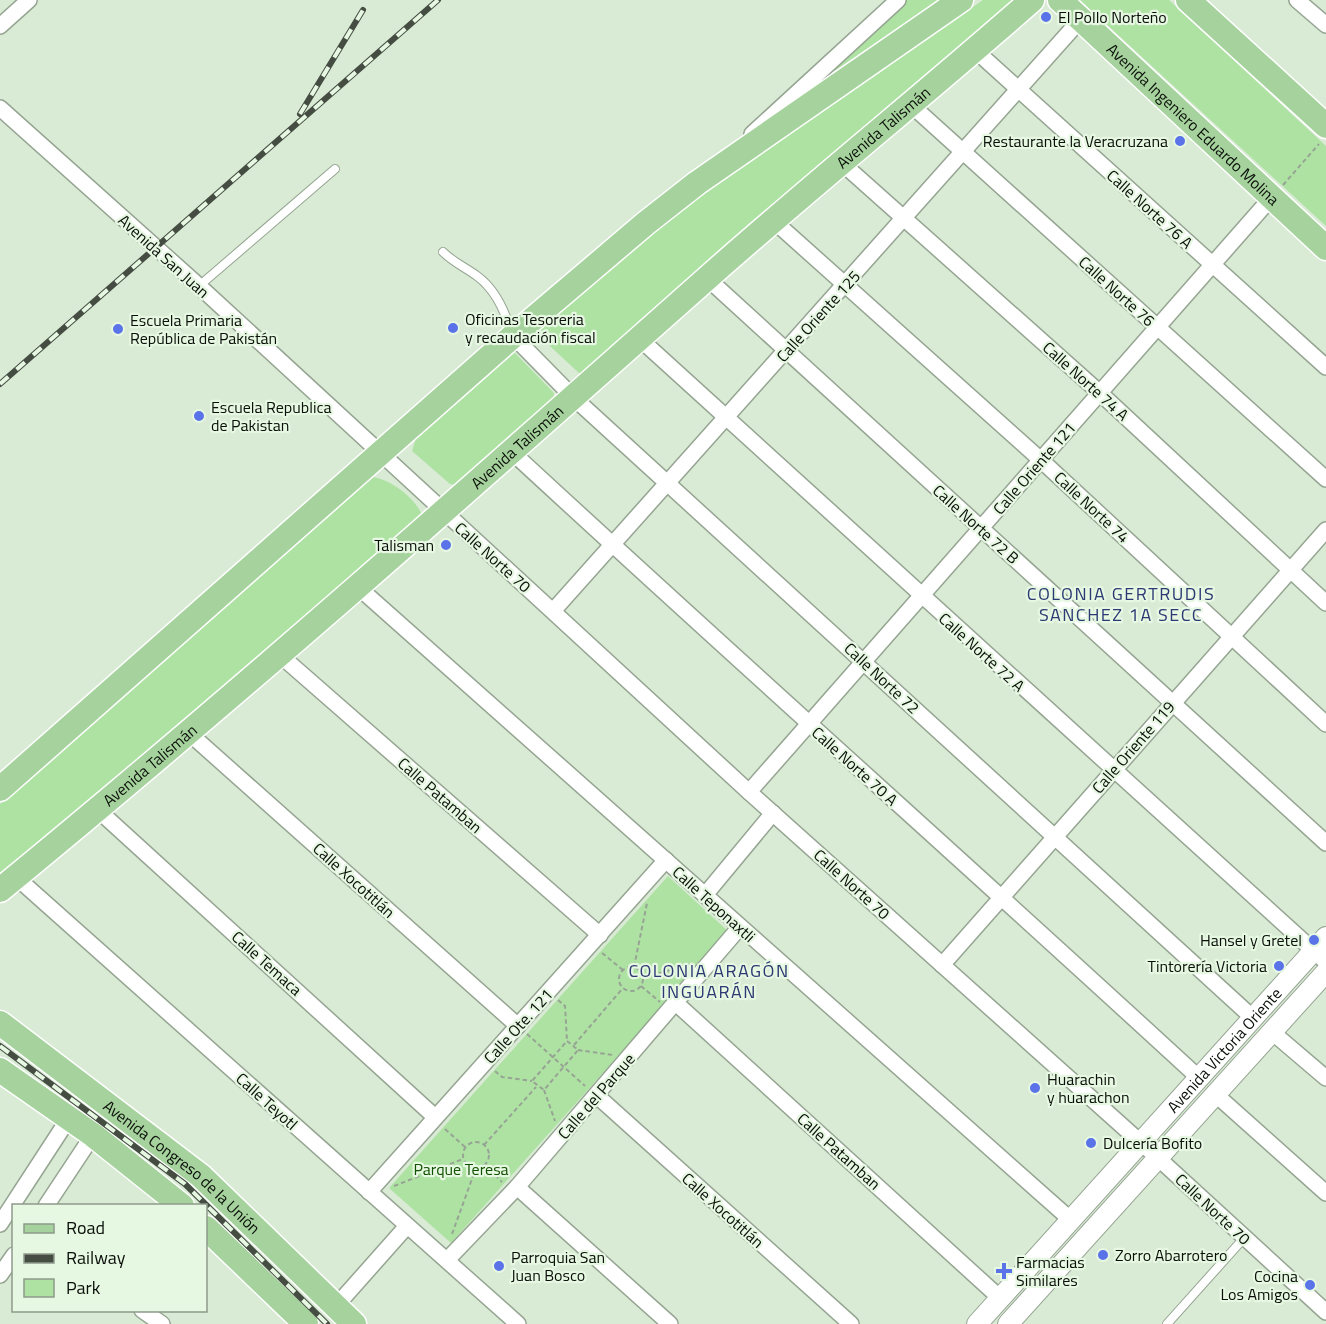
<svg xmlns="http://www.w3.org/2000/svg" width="1326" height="1324" viewBox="0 0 1326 1324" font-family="'Titillium Web',sans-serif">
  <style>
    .green { fill: #aee2a3 }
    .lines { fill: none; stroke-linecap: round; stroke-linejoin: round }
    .service-casing { stroke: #95a592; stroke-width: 10 }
    .minor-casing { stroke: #95a592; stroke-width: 18 }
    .tertiary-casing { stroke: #95a592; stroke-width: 22 }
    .primary-casing { stroke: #fff; stroke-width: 27 }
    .path { stroke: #97a494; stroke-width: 2; stroke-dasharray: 4.5 3; stroke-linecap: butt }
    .service { stroke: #fff; stroke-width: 8 }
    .minor { stroke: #fff; stroke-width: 15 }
    .tertiary { stroke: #fff; stroke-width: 20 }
    .primary { stroke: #a6d29d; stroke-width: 24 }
    .rail-casing { stroke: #454d43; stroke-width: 6 }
    .rail { stroke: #e6f7e2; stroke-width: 4; stroke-dasharray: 11; stroke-linecap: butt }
    .poi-dot { fill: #5a73e9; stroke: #e6f7e2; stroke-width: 2 }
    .labels { text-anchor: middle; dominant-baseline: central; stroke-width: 4.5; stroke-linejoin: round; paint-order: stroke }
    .poi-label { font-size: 16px; fill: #0a0f09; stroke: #e6f7e2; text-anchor: start }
    .street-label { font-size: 16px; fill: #0a0f09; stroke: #e6f7e2 }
    .park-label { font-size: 16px; fill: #125101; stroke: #e6f7e2 }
    .neighbourhood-label { font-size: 18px; letter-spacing: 1.5px; fill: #2c3973; stroke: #e6f7e2 }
  </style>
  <rect width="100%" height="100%" fill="#d9ead5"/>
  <g class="green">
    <polygon points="905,0 939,0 836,70 824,71"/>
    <polygon points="983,0 1020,0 589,374 579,373 539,336 538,329 551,316 684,207"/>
    <polygon points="1080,0 1169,0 1326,146 1326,226"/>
    <polygon points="514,352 554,393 553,403 458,486 450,484 412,451 417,435"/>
    <path d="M371 477C390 478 418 500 423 518L414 529 0 875V804L41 764Z"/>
    <polygon points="668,876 729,932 451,1243 389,1188"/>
  </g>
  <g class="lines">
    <defs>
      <g id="service">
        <path d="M443 252C454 263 465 267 477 276 495 289 505 311 511 332"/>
        <polyline points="199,286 335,169"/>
        <polyline points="1167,1324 1244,1238"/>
      </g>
      <g id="minor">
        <polyline points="1297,0 1326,25"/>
        <polyline points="0,26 29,0"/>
        <polyline points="975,50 1326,367"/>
        <polyline points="909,103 1326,479"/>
        <polyline points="0,108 199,286 749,792 1158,1158 1326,1312"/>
        <polyline points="752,134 898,0"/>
        <polyline points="843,164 1100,393 1326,603"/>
        <polyline points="775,222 1042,461 1326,724"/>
        <polyline points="707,278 1326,843"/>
        <polyline points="513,336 574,398 1253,1018"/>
        <polyline points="640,339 1326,962"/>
        <path d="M513 453C740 663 971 868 1199 1078"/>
        <polyline points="358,587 1071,1220"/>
        <polyline points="553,611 1081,19"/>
        <polyline points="280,655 600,935"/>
        <polyline points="189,733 518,1026"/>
        <polyline points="749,792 1271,198"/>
        <polyline points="98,810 435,1117"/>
        <polyline points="16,877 518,1324"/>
        <polyline points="705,895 773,813"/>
        <polyline points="942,965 1326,530"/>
        <polyline points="677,1004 1000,1298"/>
        <polyline points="1272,1032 1326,1078"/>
        <polyline points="1214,1093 1326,1193"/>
        <polyline points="596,1095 851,1324"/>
        <polyline points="517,1187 670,1324"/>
        <polyline points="369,1192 666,860"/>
        <polyline points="46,1206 93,1135"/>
        <polyline points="0,1224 69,1118"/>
        <polyline points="447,1260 517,1187 740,927"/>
        <polyline points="0,1275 14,1255"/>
        <polyline points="336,1306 407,1226"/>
        <polyline points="142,1310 162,1324"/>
      </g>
      <g id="tertiary">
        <path id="s1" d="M977 1324 1326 937"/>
        <polyline points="1008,1324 1326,972"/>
      </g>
      <g id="primary">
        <path id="s2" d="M1060 0 1326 248"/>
        <polyline points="1188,0 1326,126"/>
        <polyline points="0,789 513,336 646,223 697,183 961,0"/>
        <path id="s3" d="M0 890C240 693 472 487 704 281 812 185 924 95 1032 0"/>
        <path id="s4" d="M0 1023 201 1176 354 1324"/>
        <polyline points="0,1070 93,1135 182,1206"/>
        <polyline points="206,1228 306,1324"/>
      </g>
    </defs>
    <use href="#service" class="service-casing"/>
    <use href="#minor" class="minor-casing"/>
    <use href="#tertiary" class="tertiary-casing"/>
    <use href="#primary" class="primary-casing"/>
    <g class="path">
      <polyline points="1283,185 1319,144"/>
      <polyline points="602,953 623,970"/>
      <circle cx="631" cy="979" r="12"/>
      <polyline points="634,967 647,903"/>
      <polyline points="644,978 690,964"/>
      <polyline points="641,986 660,1002"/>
      <polyline points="558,1000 565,1006 567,1041"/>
      <polyline points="527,1034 585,1086"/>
      <polygon points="567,1041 578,1050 544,1090 532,1081"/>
      <polyline points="574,1045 623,988"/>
      <polyline points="578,1050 613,1055"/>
      <polyline points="495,1071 502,1077 532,1081"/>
      <polyline points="544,1090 555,1121"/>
      <polyline points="445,1129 465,1147"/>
      <circle cx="476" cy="1155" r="13"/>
      <polyline points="484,1145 536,1087"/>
      <polyline points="484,1165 502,1182"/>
      <polyline points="394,1186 463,1159"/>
      <polyline points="452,1234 476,1168"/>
    </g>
    <use href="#service" class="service"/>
    <use href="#minor" class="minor"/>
    <use href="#tertiary" class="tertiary"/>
    <use href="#primary" class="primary"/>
    <defs>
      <g id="rail">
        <polyline points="300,114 363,10"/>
        <polyline points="0,384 438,0"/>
        <polyline points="0,1046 185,1184 327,1324"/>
      </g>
    </defs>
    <use href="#rail" class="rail-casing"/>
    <use href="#rail" class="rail"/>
  </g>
  <g class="poi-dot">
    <circle cx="1046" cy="17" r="6"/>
    <circle cx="1180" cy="141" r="6"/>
    <circle cx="453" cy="328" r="6"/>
    <circle cx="118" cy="329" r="6"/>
    <circle cx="199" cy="416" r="6"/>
    <circle cx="446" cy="545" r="6"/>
    <circle cx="1314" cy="940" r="6"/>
    <circle cx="1279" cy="966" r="6"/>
    <circle cx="1035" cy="1088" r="6"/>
    <circle cx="1091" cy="1143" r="6"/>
    <circle cx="1103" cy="1255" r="6"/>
    <circle cx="499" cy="1266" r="6"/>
    <path d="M1001 1262h6v6h6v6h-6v6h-6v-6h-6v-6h6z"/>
    <circle cx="1310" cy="1285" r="6"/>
  </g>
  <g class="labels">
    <g class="poi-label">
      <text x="1058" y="17">El Pollo Norteño</text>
      <text x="1168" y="141" text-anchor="end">Restaurante la Veracruzana</text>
      <text x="465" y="319">Oficinas Tesoreria<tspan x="465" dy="18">y recaudación fiscal</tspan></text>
      <text x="130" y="320">Escuela Primaria<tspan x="130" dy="18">República de Pakistán</tspan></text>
      <text x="211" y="407">Escuela Republica<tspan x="211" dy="18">de Pakistan</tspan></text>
      <text x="434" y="545" text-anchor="end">Talisman</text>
      <text x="1302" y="940" text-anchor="end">Hansel y Gretel</text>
      <text x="1267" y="966" text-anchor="end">Tintorería Victoria</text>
      <text x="1047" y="1079">Huarachin<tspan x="1047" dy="18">y huarachon</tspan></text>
      <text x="1103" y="1143">Dulcería Bofito</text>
      <text x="1115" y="1255">Zorro Abarrotero</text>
      <text x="511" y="1257">Parroquia San<tspan x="511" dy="18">Juan Bosco</tspan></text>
      <text x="1016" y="1262">Farmacias<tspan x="1016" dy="18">Similares</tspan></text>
      <text x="1298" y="1276" text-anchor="end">Cocina<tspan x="1298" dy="18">Los Amigos</tspan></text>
    </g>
    <g class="street-label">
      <text stroke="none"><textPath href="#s2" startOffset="182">Avenida Ingeniero Eduardo Molina</textPath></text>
      <text stroke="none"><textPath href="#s3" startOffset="1167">Avenida Talismán</textPath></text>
      <text transform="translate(1150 209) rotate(42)">Calle Norte 76 A</text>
      <text transform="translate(164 256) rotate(42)">Avenida San Juan</text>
      <text transform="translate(1117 291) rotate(42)">Calle Norte 76</text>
      <text transform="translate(818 316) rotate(-48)">Calle Oriente 125</text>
      <text transform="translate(1086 381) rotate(42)">Calle Norte 74 A</text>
      <text stroke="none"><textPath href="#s3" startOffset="681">Avenida Talismán</textPath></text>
      <text transform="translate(1034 468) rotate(-49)">Calle Oriente 121</text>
      <text transform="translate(1092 507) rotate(43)">Calle Norte 74</text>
      <text transform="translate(976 524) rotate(42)">Calle Norte 72 B</text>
      <text transform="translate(493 557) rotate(42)">Calle Norte 70</text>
      <text transform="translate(982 652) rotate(42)">Calle Norte 72 A</text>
      <text transform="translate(882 678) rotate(43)">Calle Norte 72</text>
      <text transform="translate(1133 747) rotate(-49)">Calle Oriente 119</text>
      <text stroke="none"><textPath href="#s3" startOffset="195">Avenida Talismán</textPath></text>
      <text transform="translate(855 766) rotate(42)">Calle Norte 70 A</text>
      <text transform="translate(440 795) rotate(41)">Calle Patamban</text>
      <text transform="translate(354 880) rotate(42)">Calle Xocotitlán</text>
      <text transform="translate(852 884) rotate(42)">Calle Norte 70</text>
      <text transform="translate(714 904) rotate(42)">Calle Teponaxtli</text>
      <text transform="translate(267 963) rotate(42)">Calle Temaca</text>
      <text transform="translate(518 1026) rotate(-48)">Calle Ote. 121</text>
      <text stroke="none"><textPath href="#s1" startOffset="369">Avenida Victoria Oriente</textPath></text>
      <text transform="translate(596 1096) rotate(-49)">Calle del Parque</text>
      <text transform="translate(267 1101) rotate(42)">Calle Teyotl</text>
      <text transform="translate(839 1151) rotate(42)">Calle Patamban</text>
      <text stroke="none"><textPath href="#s4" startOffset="232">Avenida Congreso de la Unión</textPath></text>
      <text transform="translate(1213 1209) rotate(43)">Calle Norte 70</text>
      <text transform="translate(723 1210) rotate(42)">Calle Xocotitlán</text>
    </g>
    <g class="park-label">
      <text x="461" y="1169">Parque Teresa</text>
    </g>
    <g class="neighbourhood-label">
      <text x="1121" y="593">COLONIA GERTRUDIS<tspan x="1121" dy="21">SANCHEZ 1A SECC</tspan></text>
      <text x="709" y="970">COLONIA ARAGÓN<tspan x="709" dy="21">INGUARÁN</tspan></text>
    </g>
  </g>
  <rect x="12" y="1204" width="195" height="108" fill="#e6f7e2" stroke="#8e9a8b" stroke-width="1.5"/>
  <rect x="24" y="1224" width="30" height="9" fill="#a6d29d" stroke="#8e9a8b" stroke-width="1.5"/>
  <text x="66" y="1234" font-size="18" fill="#0a0f09">Road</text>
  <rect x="24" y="1254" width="30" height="9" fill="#454d43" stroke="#8e9a8b" stroke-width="1.5"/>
  <text x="66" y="1264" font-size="18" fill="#0a0f09">Railway</text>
  <rect x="24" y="1279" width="30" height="18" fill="#aee2a3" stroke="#8e9a8b" stroke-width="1.5"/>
  <text x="66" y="1294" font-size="18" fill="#0a0f09">Park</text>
</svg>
